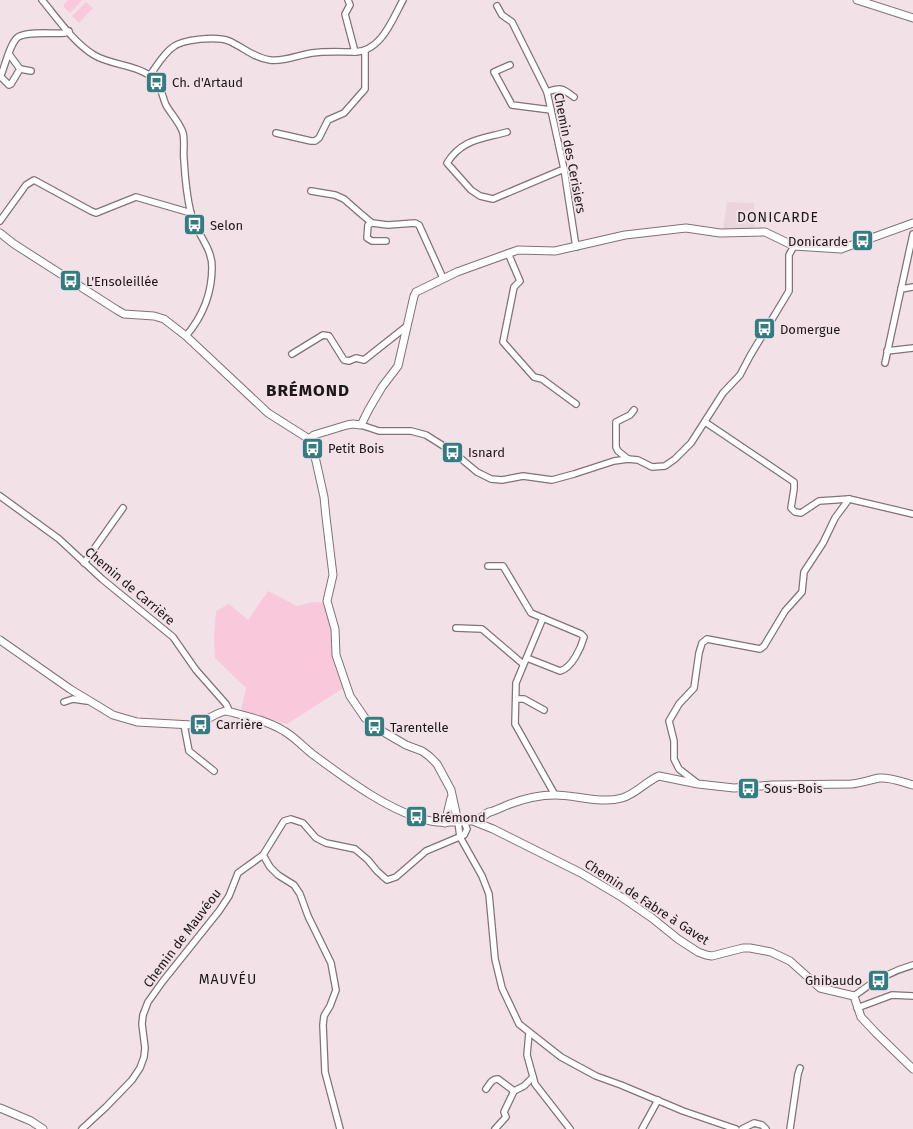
<svg xmlns="http://www.w3.org/2000/svg" width="913" height="1129" viewBox="0 0 913 1129" font-family="'Fira Sans',sans-serif">
  <style>
    .built { fill: #ecd4dd }
    .green { fill: #f9c9db }
    .lines { fill: none; stroke-linecap: round; stroke-linejoin: round }
    .minor-casing { stroke: #807277; stroke-width: 8 }
    .tertiary-casing { stroke: #807277; stroke-width: 9 }
    .secondary-casing { stroke: #807277; stroke-width: 9 }
    .minor { stroke: #fff; stroke-width: 5.5 }
    .tertiary { stroke: #fff; stroke-width: 7 }
    .secondary { stroke: #fff; stroke-width: 7 }
    .labels { text-anchor: middle; dominant-baseline: central; stroke-width: 4; stroke-linejoin: round; paint-order: stroke }
    .poi-label { font-size: 13px; fill: #1d171a; stroke: #f2e2e7; text-anchor: start }
    .street-label { font-size: 13px; fill: #1d171a; stroke: #f2e2e7 }
    .neighbourhood-label { font-size: 14px; letter-spacing: 1px; fill: #1d171a; stroke: #f2e2e7 }
    .district-label { font-size: 17px; font-weight: bold; letter-spacing: 1px; fill: #1d171a; stroke: #f2e2e7 }
  </style>
  <rect width="100%" height="100%" fill="#f2e2e7"/>
  <polygon class="built" points="727,202 754,203 755,230 723,230"/>
  <g class="green">
    <polygon points="68,0 82,0 70,13 63,6"/>
    <polygon points="86,2 93,8 79,23 72,16"/>
    <polygon points="268,591 297,606 313,602 326,603 345,687 287,724 241,711 246,688 215,658 214,636 216,611 229,604 248,620"/>
  </g>
  <g class="lines">
    <defs>
      <g id="minor">
        <path d="M42 0C57 18 74 43 94 55 112 66 139 64 155 80 162 87 162 97 166 105 171 114 180 123 183 133 185 142 183 152 184 160 185 178 187 197 191 214 196 233 212 247 212 267 212 294 203 316 186 336"/>
        <polyline points="348,0 350,5 345,14 355,52"/>
        <polyline points="497,6 502,15 512,22 547,92 564,169 576,247"/>
        <path d="M9 54 20 69 11 84 9 85 1 77V75C5 66 10 43 18 37 27 31 53 34 65 33L69 31"/>
        <polyline points="510,65 494,72 512,105 551,110"/>
        <polyline points="20,69 31,71"/>
        <path d="M150 75C157 66 163 54 173 47 183 39 217 36 229 41 243 47 254 58 270 60 284 62 298 55 312 53 326 51 340 52 354 52 381 52 392 20 403 0"/>
        <path d="M547 92C561 87 562 88 574 97"/>
        <path d="M507 132C482 139 462 139 447 163L471 190 480 196 493 199 564 169"/>
        <polyline points="276,133 311,141 315,141 319,138 328,120 344,113 365,89 365,51"/>
        <polyline points="311,191 335,195 344,199 360,213 372,223"/>
        <polyline points="0,221 26,185 34,180 91,211 96,213 136,197 191,213"/>
        <polyline points="386,241 372,241 367,238 368,225 372,223 388,225 415,223 419,225 443,278"/>
        <polyline points="508,253 520,281 514,287 503,342 534,377 542,379 576,404"/>
        <polyline points="901,289 913,287"/>
        <polyline points="887,351 913,348"/>
        <polyline points="292,354 323,335 329,336 344,360 349,361 356,358 364,360 407,326"/>
        <polyline points="885,363 913,234"/>
        <polyline points="705,422 794,482 794,489 791,508 795,512 801,513 819,501 849,499 913,514"/>
        <polyline points="361,425 379,431 411,431 426,435 453,452 477,472 491,479 502,480 523,476 552,480 574,474 614,461 628,459 638,460 652,467 665,466 675,459 691,443 723,393 740,375 750,356 789,291 789,255 794,246"/>
        <polyline points="628,459 618,451 616,447 616,422 630,415 634,410"/>
        <polyline points="0,496 59,539 102,579 173,637 196,670 226,704 228,708 227,711"/>
        <polyline points="84,563 123,508"/>
        <path d="M488 566H503L531 613 581 634 584 637C581 648 572 668 560 671L527 658"/>
        <polyline points="543,618 516,683 515,724 555,795"/>
        <polyline points="456,628 482,629 523,664"/>
        <polyline points="516,699 524,699 544,710"/>
        <polyline points="64,702 73,699 87,701"/>
        <polyline points="184,725 189,751 214,771"/>
        <polyline points="697,783 679,769 674,759 674,741 669,721 679,704 694,688 699,653 702,643 707,639 760,649 764,646 785,611 802,592 804,572 823,543 835,518 849,499"/>
        <polyline points="458,822 460,837 482,876 489,894 495,959 502,988 519,1024 561,1057 596,1076 621,1085 683,1111 736,1129"/>
        <polyline points="263,855 270,867 278,875 294,885 300,894 308,916 331,963 336,990 330,1006 324,1016 323,1025 325,1072 340,1129"/>
        <path d="M854 996C872 982 891 971 913 965"/>
        <polyline points="857,1008 892,995 913,996"/>
        <polyline points="529,1033 527,1055 535,1084 570,1129"/>
        <path d="M486 1089C489 1085 492 1078 498 1079L514 1091"/>
        <polyline points="82,1129 106,1107 132,1080 140,1068 144,1057 145,1048 142,1024 143,1015 148,1002 163,981 219,911 229,896 238,873 263,855 284,821 291,819 303,823 316,838 326,843 355,849 368,860 377,871 387,880 396,877 426,851 464,835 467,829 464,822 462,820"/>
        <polyline points="495,1129 506,1117 504,1112 514,1091 524,1086 533,1077"/>
        <polyline points="642,1129 658,1100"/>
        <polyline points="742,1129 754,1123 762,1125 766,1129"/>
        <polyline points="790,1129 798,1074 800,1068"/>
      </g>
      <g id="tertiary">
        <polyline points="857,0 913,18"/>
        <polyline points="0,233 14,244 117,310 124,314 154,316 164,319 186,336 268,413 309,439 316,461 324,497 326,517 333,575 327,601 335,629 336,655 350,696 365,718 375,727 406,745 422,751 429,756 437,764 451,790 458,822"/>
        <polyline points="309,439 314,435 347,425 353,424 361,425 369,409 382,387 398,366 414,296 416,292 457,272 518,250 555,251 625,235 686,228 720,233 765,232 794,246 841,249 913,223"/>
        <path d="M0 640 70 689 113 715 137 722 192 725C205 723 217 711 227 711 246 716 268 721 284 731 296 738 304 748 315 756 346 779 393 814 431 821 440 823 449 822 458 822 473 821 478 821 489 812"/>
        <path d="M487 813C495 811 502 807 510 804 523 799 540 795 555 795 576 795 601 804 622 798 636 794 645 782 659 776L698 784 734 788 773 785 851 784C861 783 869 780 879 778 891 777 902 782 913 785"/>
        <polyline points="473,821 493,829 581,873 623,898 652,918 678,939 698,952 706,955 712,956 743,948 750,948 771,952 790,961 820,988 854,996 861,1017 876,1033 913,1069"/>
        <polyline points="445,823 451,798"/>
      </g>
      <polyline id="secondary" points="0,1108 31,1121 43,1129"/>
    </defs>
    <use href="#minor" class="minor-casing"/>
    <use href="#tertiary" class="tertiary-casing"/>
    <use href="#secondary" class="secondary-casing"/>
    <use href="#minor" class="minor"/>
    <use href="#tertiary" class="tertiary"/>
    <use href="#secondary" class="secondary"/>
  </g>
  <defs>
    <symbol id="bus-square" viewBox="-11 -11 22 22"><rect x="-9" y="-9" width="18" height="18" rx="4" fill="#337c82" stroke="#f2e2e7"/><path d="M-5-6H5V4H4V6H2V4H-2V6H-4V4H-5ZM-3.5-4V0h7V-4ZM-3.5 1.2v1.5H-2V1.2ZM2 1.2v1.5H3.5V1.2Z" fill="#fff"/></symbol>
  </defs>
  <g fill-rule="evenodd">
    <use href="#bus-square" x="144" y="70" width="25" height="25"/>
    <use href="#bus-square" x="182" y="212" width="25" height="25"/>
    <use href="#bus-square" x="850" y="228" width="25" height="25"/>
    <use href="#bus-square" x="58" y="268" width="25" height="25"/>
    <use href="#bus-square" x="752" y="316" width="25" height="25"/>
    <use href="#bus-square" x="300" y="436" width="25" height="25"/>
    <use href="#bus-square" x="440" y="440" width="25" height="25"/>
    <use href="#bus-square" x="188" y="712" width="25" height="25"/>
    <use href="#bus-square" x="362" y="714" width="25" height="25"/>
    <use href="#bus-square" x="736" y="776" width="25" height="25"/>
    <use href="#bus-square" x="404" y="804" width="25" height="25"/>
    <use href="#bus-square" x="866" y="968" width="25" height="25"/>
  </g>
  <g class="labels">
    <g class="poi-label">
      <text x="172" y="82">Ch. d'Artaud</text>
      <text x="210" y="225">Selon</text>
      <text x="848" y="241" text-anchor="end">Donicarde</text>
      <text x="86" y="281">L'Ensoleillée</text>
      <text x="780" y="329">Domergue</text>
      <text x="328" y="448">Petit Bois</text>
      <text x="468" y="452">Isnard</text>
      <text x="216" y="724">Carrière</text>
      <text x="390" y="727">Tarentelle</text>
      <text x="764" y="788">Sous-Bois</text>
      <text x="432" y="817">Brémond</text>
      <text x="862" y="980" text-anchor="end">Ghibaudo</text>
    </g>
    <g class="street-label">
      <text transform="translate(570 153) rotate(79)">Chemin des Cerisiers</text>
      <text transform="translate(130 586) rotate(40)">Chemin de Carrière</text>
      <text transform="translate(647 902) rotate(33)">Chemin de Fabre à Gavet</text>
      <text transform="translate(182 938) rotate(-53)">Chemin de Mauvéou</text>
    </g>
    <g class="neighbourhood-label">
      <text x="778" y="217">DONICARDE</text>
      <text x="228" y="979">MAUVÉU</text>
    </g>
    <g class="district-label">
      <text x="308" y="390">BRÉMOND</text>
    </g>
  </g>
</svg>
